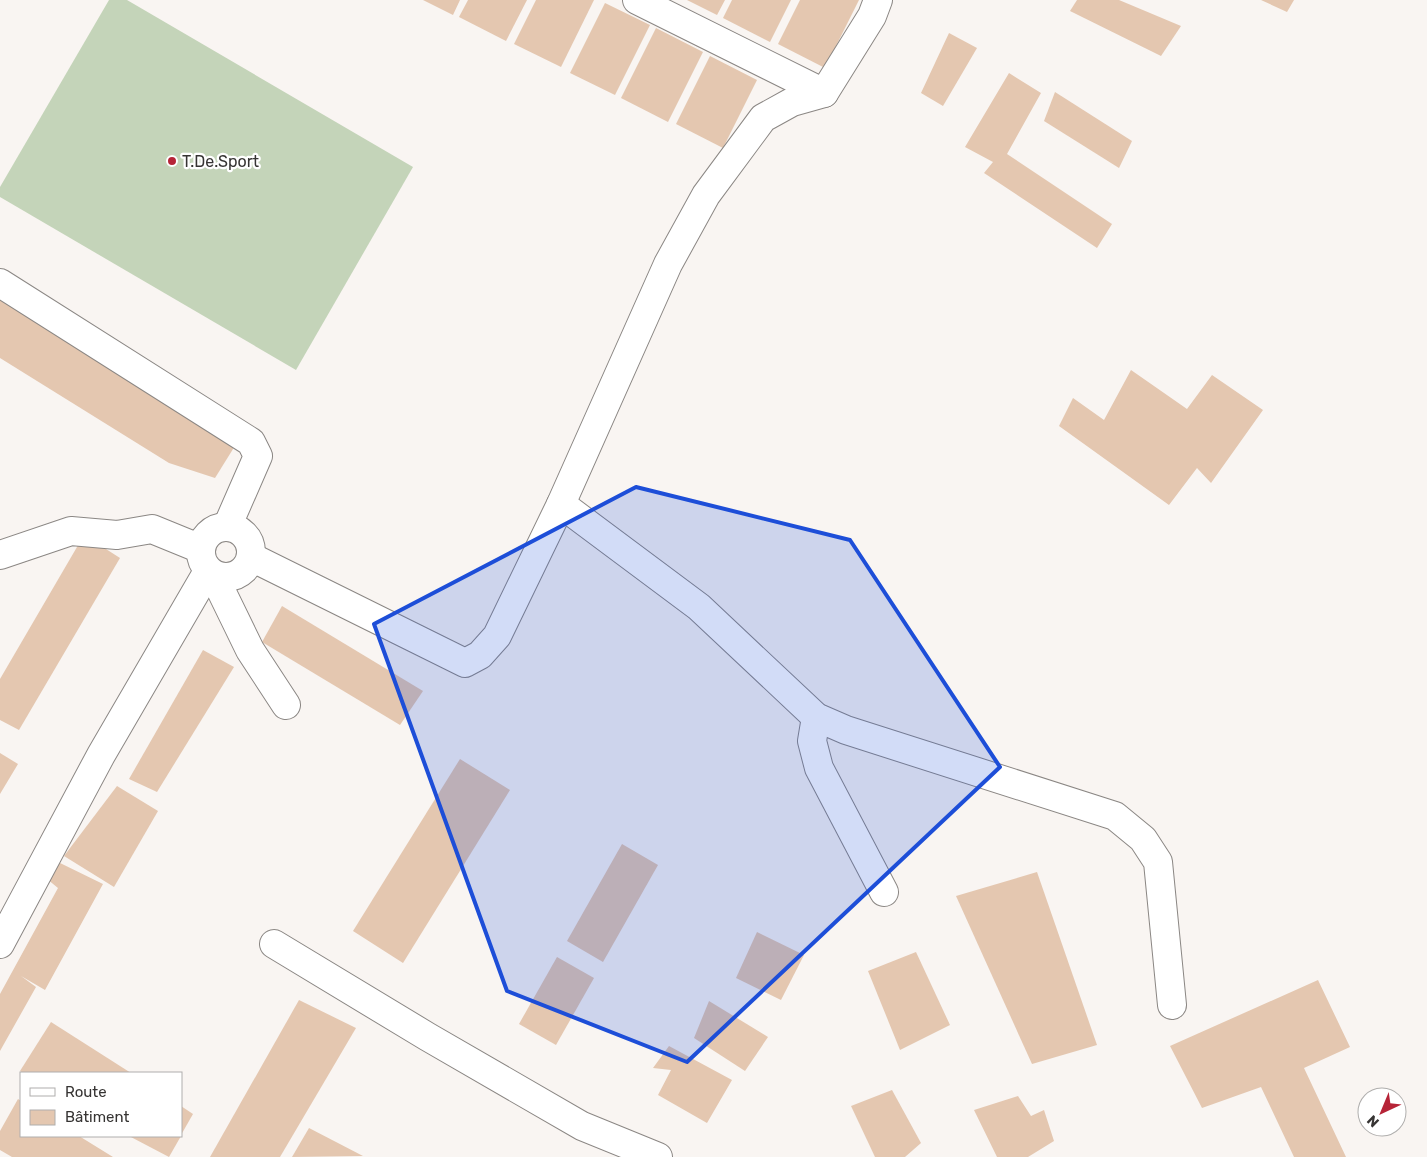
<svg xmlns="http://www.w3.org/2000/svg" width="1427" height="1157" viewBox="0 0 1427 1157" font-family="Rubik,sans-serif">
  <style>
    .grass { fill: #c4d4b9 }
    .building { fill: #e4c7b0 }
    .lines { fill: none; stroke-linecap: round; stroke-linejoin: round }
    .minor-casing { stroke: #8b8784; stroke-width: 30 }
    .minor { stroke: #fff; stroke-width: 28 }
    .marked { fill: #1d4ed8; fill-opacity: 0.2; stroke: #1d4ed8; stroke-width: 4; stroke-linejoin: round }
    .poi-dot { fill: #b62437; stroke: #fff; stroke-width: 2 }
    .labels { text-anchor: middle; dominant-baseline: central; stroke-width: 4.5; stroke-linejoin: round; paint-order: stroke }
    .poi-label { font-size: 16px; fill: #363433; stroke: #fff; text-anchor: start }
  </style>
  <rect width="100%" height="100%" fill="#f9f5f2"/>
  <polygon class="grass" points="109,0 127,0 413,167 296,370 0,197 0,187"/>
  <g class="building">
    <polygon points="423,0 460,0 453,15"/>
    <polygon points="468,0 527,0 506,41 459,17"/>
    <polygon points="536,0 594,0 561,67 514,44"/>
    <polygon points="687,0 725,0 717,15"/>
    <polygon points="732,0 791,0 770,42 723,18"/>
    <polygon points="800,0 859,0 825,68 778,44"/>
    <polygon points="1077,0 1119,0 1181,26 1161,56 1070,11"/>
    <polygon points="1261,0 1294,0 1287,12"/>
    <polygon points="605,3 650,25 615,95 570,73"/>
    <polygon points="656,28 703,52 668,122 621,98"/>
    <polygon points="949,33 977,48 943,106 921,93"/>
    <polygon points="710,56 757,80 723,148 676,124"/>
    <polygon points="1009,73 1041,93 1007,154 1112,224 1097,248 984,173 993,162 965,147"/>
    <polygon points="1055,92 1132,141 1119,168 1044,121"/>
    <polygon points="0,293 238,441 215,478 169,463 0,358"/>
    <polygon points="1131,370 1187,409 1212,375 1263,410 1211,483 1197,468 1169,505 1059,426 1073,398 1104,420"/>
    <polygon points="84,535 120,558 19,730 0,720 0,679"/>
    <polygon points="282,606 423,691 400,725 262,642"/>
    <polygon points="203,650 234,667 157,792 129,779"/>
    <polygon points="0,753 18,764 0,794"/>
    <polygon points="460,759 510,790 403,963 353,931"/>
    <polygon points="117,786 158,811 114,887 64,856"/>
    <polygon points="622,844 658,865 603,962 567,941"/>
    <polygon points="58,862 103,884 45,990 21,976 36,987 0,1051 0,994 58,888 47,879"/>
    <polygon points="1037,872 1097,1045 1032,1064 956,896"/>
    <polygon points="757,932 804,955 781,1000 736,978"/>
    <polygon points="916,952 950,1025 900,1050 868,971"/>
    <polygon points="557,957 594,978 556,1045 519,1024"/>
    <polygon points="1318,980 1350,1047 1304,1068 1346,1157 1294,1157 1261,1087 1202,1108 1170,1046"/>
    <polygon points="299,1000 356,1028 280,1157 210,1157"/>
    <polygon points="709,1001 768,1037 745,1071 694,1038"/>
    <polygon points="51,1022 131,1073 23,1073 20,1071"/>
    <polygon points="669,1046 732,1080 707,1123 658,1095 671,1070 653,1068"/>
    <polygon points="892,1090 921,1143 905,1157 875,1157 851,1106"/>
    <polygon points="1018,1096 1031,1116 1044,1110 1054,1141 1028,1157 997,1157 974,1110"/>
    <polygon points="18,1099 21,1101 21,1136 79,1136 113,1157 12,1157 0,1150 0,1131"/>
    <polygon points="181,1106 193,1114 181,1135"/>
    <polygon points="309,1128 363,1156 292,1157"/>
    <polygon points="129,1136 181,1136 169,1157"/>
  </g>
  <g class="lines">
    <defs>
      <g id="minor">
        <polyline points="637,0 824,93"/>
        <polyline points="0,283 251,442 258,456 227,527"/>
        <polyline points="561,504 699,607 816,717 846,730 1115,816 1143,839 1158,862 1172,1005"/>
        <circle cx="226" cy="552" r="25"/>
        <polyline points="0,555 71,531 117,535 152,529 201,549"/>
        <polyline points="251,557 465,663 480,655 497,636 561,504 668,264 706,195 763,118 792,102 824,93 872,16 878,0"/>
        <polyline points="213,574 250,650 286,705"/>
        <polyline points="816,717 812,741 819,768 884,892"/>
        <polyline points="0,944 101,755 208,571"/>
        <polyline points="274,944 428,1037 582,1126 658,1157"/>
      </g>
    </defs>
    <use href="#minor" class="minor-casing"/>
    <use href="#minor" class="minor"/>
  </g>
  <path class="marked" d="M636 487 850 540 1000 767 687 1062 507 991 374 624Z"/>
  <circle class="poi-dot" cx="172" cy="161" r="5"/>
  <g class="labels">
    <g class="poi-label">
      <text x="182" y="161">T.De.Sport</text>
    </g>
  </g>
  <rect x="20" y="1072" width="162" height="65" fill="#ffffff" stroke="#afaead"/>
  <rect x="30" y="1088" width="25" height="8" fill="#ffffff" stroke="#afaead"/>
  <text x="65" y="1097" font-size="15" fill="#363433">Route</text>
  <rect x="30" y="1110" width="25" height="15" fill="#e4c7b0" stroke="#afaead"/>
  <text x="65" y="1122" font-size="15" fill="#363433">Bâtiment</text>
  <g transform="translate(1382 1112) rotate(224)"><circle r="24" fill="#ffffff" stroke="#afaead"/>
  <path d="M0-4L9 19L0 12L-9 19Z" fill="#b62437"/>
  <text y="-8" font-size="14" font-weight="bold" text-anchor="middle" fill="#363433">N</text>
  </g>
</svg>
